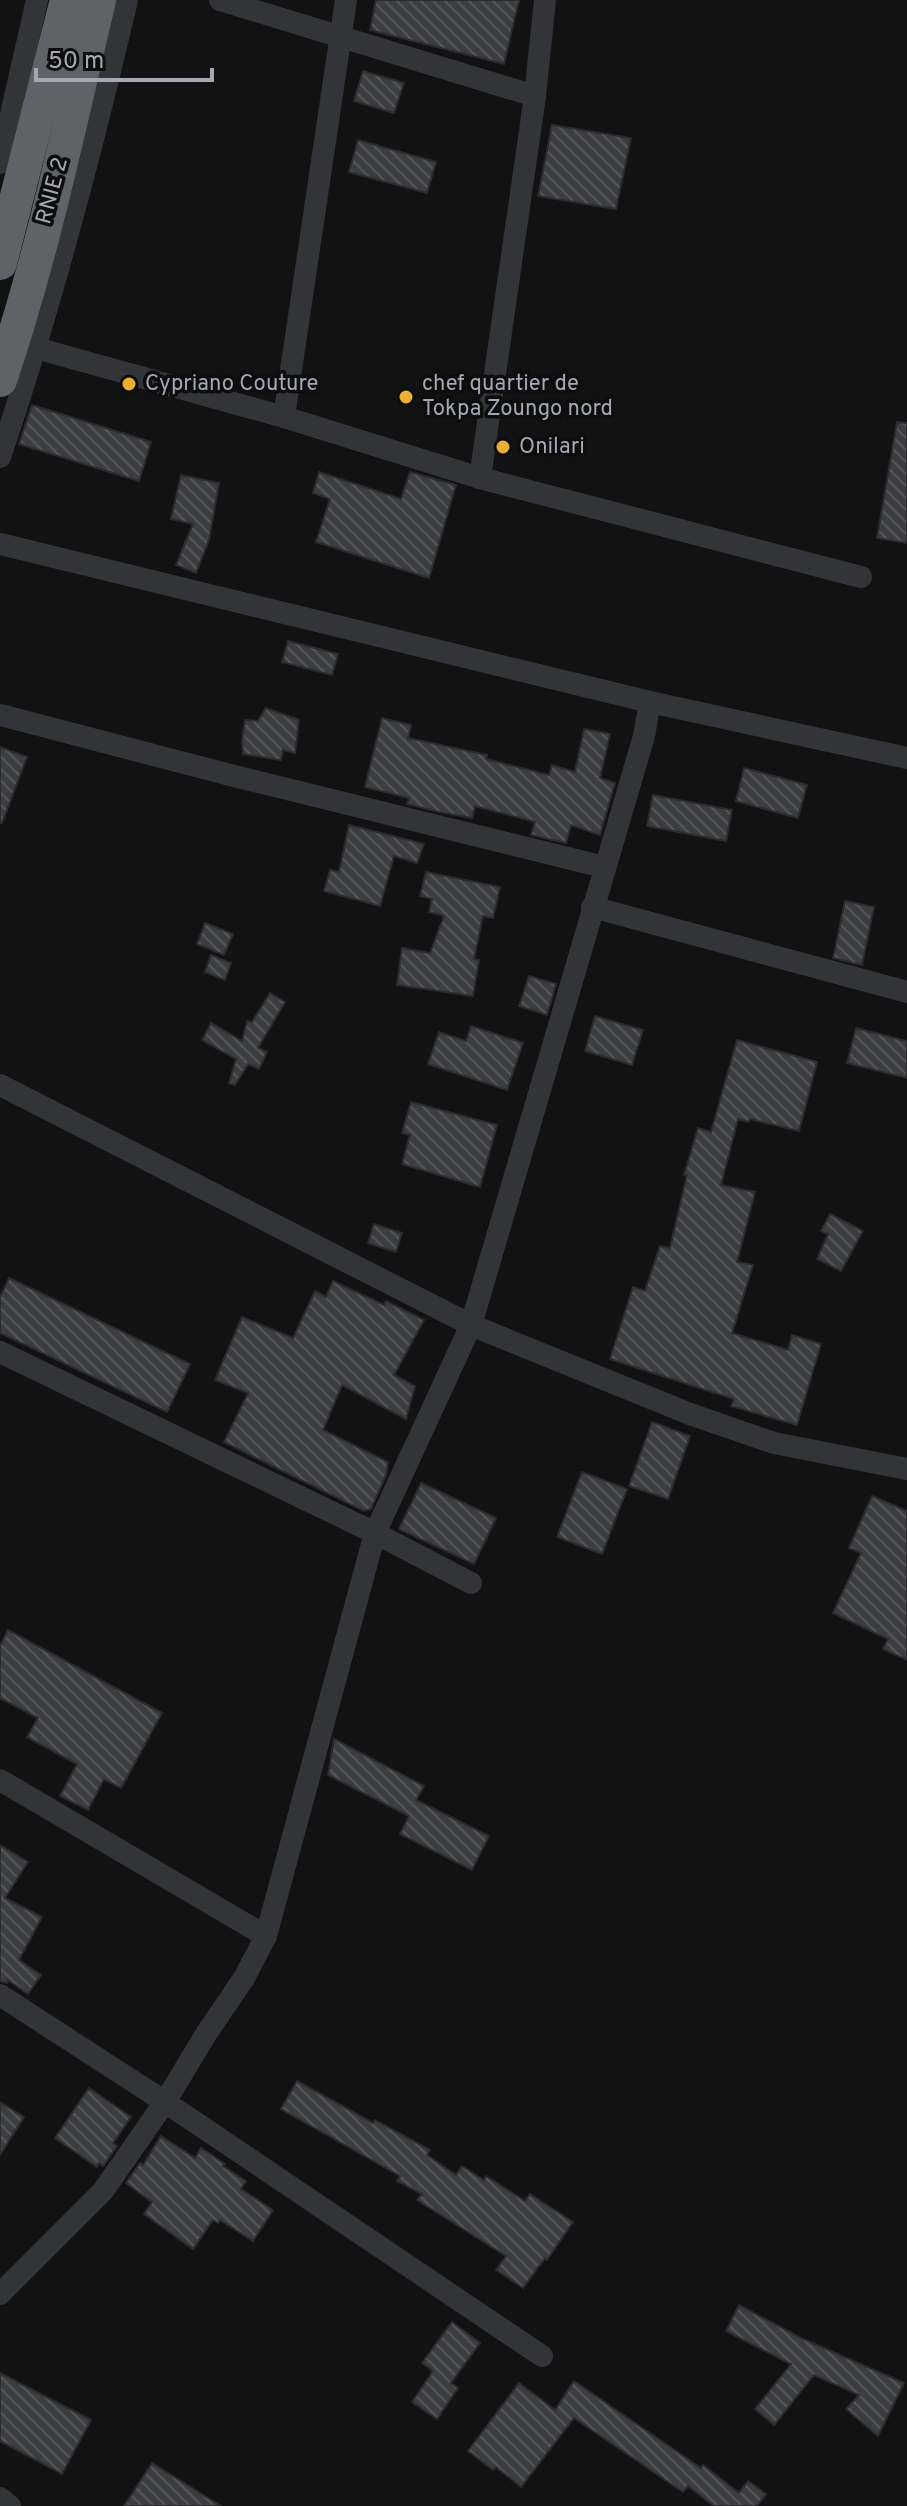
<svg xmlns="http://www.w3.org/2000/svg" width="907" height="2506" viewBox="0 0 907 2506" font-family="Overpass,sans-serif">
  <style>
    .building { fill: url(#building-back-hatch); stroke: #2c2c2f; stroke-width: 2 }
    .lines { fill: none; stroke-linecap: round; stroke-linejoin: round }
    .minor { stroke: #333438; stroke-width: 22 }
    .highway { stroke: #5f6269; stroke-width: 34 }
    .poi-dot { fill: #ecaf31; stroke: #0d0d0e; stroke-width: 3 }
    .labels { text-anchor: middle; dominant-baseline: central; stroke-width: 7; stroke-linejoin: round; paint-order: stroke }
    .street-label { font-size: 22px; fill: #a4a8b4; stroke: #0d0d0e }
    .poi-label { font-size: 22px; fill: #a4a8b4; stroke: #0d0d0e; text-anchor: start }
  </style>
  <defs>
    <pattern id="building-back-hatch" width="6" height="6" patternUnits="userSpaceOnUse" patternTransform="scale(2)"><rect width="6" height="6" fill="#3c3d40"/><path d="M-1 5l2 2M0 0l6 6M5-1l2 2" fill="none" stroke="#555659"/></pattern>
  </defs>
  <rect width="100%" height="100%" fill="#121213"/>
  <g class="building">
    <polygon points="376,0 519,0 504,64 370,30"/>
    <polygon points="363,71 404,83 394,113 354,101"/>
    <polygon points="552,125 631,138 616,209 538,196"/>
    <polygon points="358,140 436,162 427,193 349,172"/>
    <polygon points="32,405 151,442 139,481 19,444"/>
    <polygon points="897,422 907,423 907,543 877,538"/>
    <polygon points="319,472 401,499 410,472 456,485 429,578 316,542 330,499 313,493"/>
    <polygon points="181,475 219,483 209,540 196,573 176,565 193,524 171,519"/>
    <polygon points="288,641 338,654 332,675 282,662"/>
    <polygon points="266,708 299,720 295,753 283,750 281,760 243,754 242,741 245,720 258,721"/>
    <polygon points="382,718 411,725 408,738 487,755 486,759 549,775 552,765 575,772 584,729 610,734 600,778 615,783 600,835 571,825 566,843 531,835 535,822 475,806 472,818 440,812 407,804 409,798 365,787"/>
    <polygon points="0,747 27,757 2,823 0,823"/>
    <polygon points="744,768 807,785 798,818 736,801"/>
    <polygon points="653,795 732,810 726,841 647,826"/>
    <polygon points="349,825 424,844 417,863 394,856 380,906 324,891 330,870 339,872"/>
    <polygon points="426,872 500,887 493,918 483,916 474,959 479,960 473,996 397,985 402,948 430,953 444,916 429,912 432,899 420,896"/>
    <polygon points="845,901 874,907 862,965 833,958"/>
    <polygon points="205,923 233,934 224,955 197,944"/>
    <polygon points="211,955 231,963 225,980 205,972"/>
    <polygon points="529,976 556,984 547,1015 519,1006"/>
    <polygon points="270,993 285,1002 258,1048 267,1052 259,1069 248,1064 235,1085 229,1083 236,1059 202,1040 211,1023 242,1041 247,1021 252,1022"/>
    <polygon points="595,1016 643,1030 632,1065 585,1051"/>
    <polygon points="471,1026 523,1043 507,1090 428,1064 439,1032 466,1041"/>
    <polygon points="856,1028 907,1041 907,1078 847,1063"/>
    <polygon points="737,1040 817,1062 799,1131 750,1119 749,1122 738,1119 721,1185 755,1192 737,1262 753,1265 732,1333 788,1350 792,1335 821,1344 797,1425 731,1406 734,1399 610,1359 633,1287 645,1291 660,1246 670,1248 687,1175 684,1175 698,1128 711,1132"/>
    <polygon points="411,1102 497,1125 480,1187 402,1164 410,1135 402,1133"/>
    <polygon points="830,1214 863,1231 841,1271 817,1259 828,1234 821,1231"/>
    <polygon points="374,1224 402,1233 396,1252 368,1243"/>
    <polygon points="9,1278 190,1364 167,1412 0,1333 0,1297"/>
    <polygon points="333,1281 384,1305 386,1301 424,1320 394,1375 415,1386 406,1419 342,1385 323,1430 388,1462 386,1475 371,1509 364,1511 224,1442 248,1393 215,1380 242,1317 293,1338 315,1291 326,1297"/>
    <polygon points="652,1422 690,1436 668,1499 629,1486"/>
    <polygon points="582,1472 627,1489 602,1554 557,1537"/>
    <polygon points="421,1483 496,1518 474,1564 399,1529"/>
    <polygon points="872,1496 907,1511 907,1660 883,1649 888,1639 833,1613 861,1553 849,1548"/>
    <polygon points="8,1630 162,1713 121,1788 104,1779 88,1810 60,1796 77,1764 27,1737 38,1718 0,1698 0,1646"/>
    <polygon points="334,1739 424,1786 416,1800 489,1836 472,1870 400,1834 409,1816 328,1775"/>
    <polygon points="0,1845 28,1862 5,1898 42,1917 19,1960 41,1975 28,1994 8,1980 7,1983 0,1981"/>
    <polygon points="297,2081 373,2123 375,2120 430,2150 427,2155 456,2175 462,2166 484,2180 486,2176 525,2201 530,2194 573,2222 547,2260 545,2258 523,2288 496,2270 506,2256 417,2200 422,2194 397,2181 400,2176 281,2109"/>
    <polygon points="89,2088 131,2117 113,2143 117,2146 103,2166 99,2163 97,2167 55,2138"/>
    <polygon points="0,2102 24,2117 0,2155"/>
    <polygon points="161,2136 195,2158 201,2148 225,2164 223,2166 246,2181 241,2189 273,2210 253,2241 220,2220 218,2223 213,2220 193,2249 144,2214 152,2202 126,2183 140,2163 143,2165"/>
    <polygon points="739,2305 801,2338 904,2383 878,2436 846,2409 859,2395 814,2375 774,2425 755,2409 791,2364 726,2331"/>
    <polygon points="452,2322 480,2343 451,2383 458,2388 437,2419 412,2402 433,2371 422,2363"/>
    <polygon points="0,2373 91,2420 62,2474 0,2441"/>
    <polygon points="574,2381 701,2468 703,2465 739,2493 748,2481 766,2494 757,2506 714,2506 688,2486 683,2492 574,2418 521,2487 496,2467 493,2470 468,2451 519,2383 555,2410"/>
    <polygon points="152,2463 221,2506 124,2506"/>
  </g>
  <g class="lines">
    <g class="minor">
      <polyline points="220,0 535,96"/>
      <polyline points="0,163 37,0"/>
      <polyline points="36,348 284,417 480,478 861,577"/>
      <polyline points="284,417 346,0"/>
      <path d="M0 457C51 307 91 154 127 0"/>
      <polyline points="480,478 535,96 545,0"/>
      <polyline points="0,544 650,702 907,758"/>
      <polyline points="0,715 238,777 604,867"/>
      <polyline points="592,907 907,992"/>
      <polyline points="0,1085 471,1325 690,1414 774,1443 907,1469"/>
      <polyline points="0,1352 375,1533 471,1583"/>
      <polyline points="0,1780 266,1936"/>
      <polyline points="0,1995 165,2102 542,2356"/>
      <polyline points="0,2294 103,2191 165,2102 206,2034 244,1978 266,1936 375,1533 471,1325 644,736 650,702"/>
      <polyline points="0,2498 10,2506"/>
    </g>
    <g class="highway">
      <polyline points="0,263 67,0"/>
      <path d="M0 380C42 256 69 127 99 0"/>
    </g>
  </g>
  <g class="poi-dot">
    <circle cx="129" cy="384" r="8"/>
    <circle cx="406" cy="397" r="8"/>
    <circle cx="503" cy="447" r="8"/>
  </g>
  <g class="labels">
    <g class="street-label">
      <text transform="translate(53 191) rotate(-75)">RNIE 2</text>
    </g>
    <g class="poi-label">
      <text x="145" y="384">Cypriano Couture</text>
      <text x="422" y="384">chef quartier de<tspan x="422" dy="25">Tokpa Zoungo nord</tspan></text>
      <text x="519" y="447">Onilari</text>
    </g>
  </g>
  <path d="M36 68v12h176v-12" fill="none" stroke="#a4a8b4" stroke-width="4"/>
  <text x="48" y="68" font-size="24" fill="#a4a8b4" stroke="#0d0d0e" stroke-width="6" paint-order="stroke">50 m</text>
</svg>
